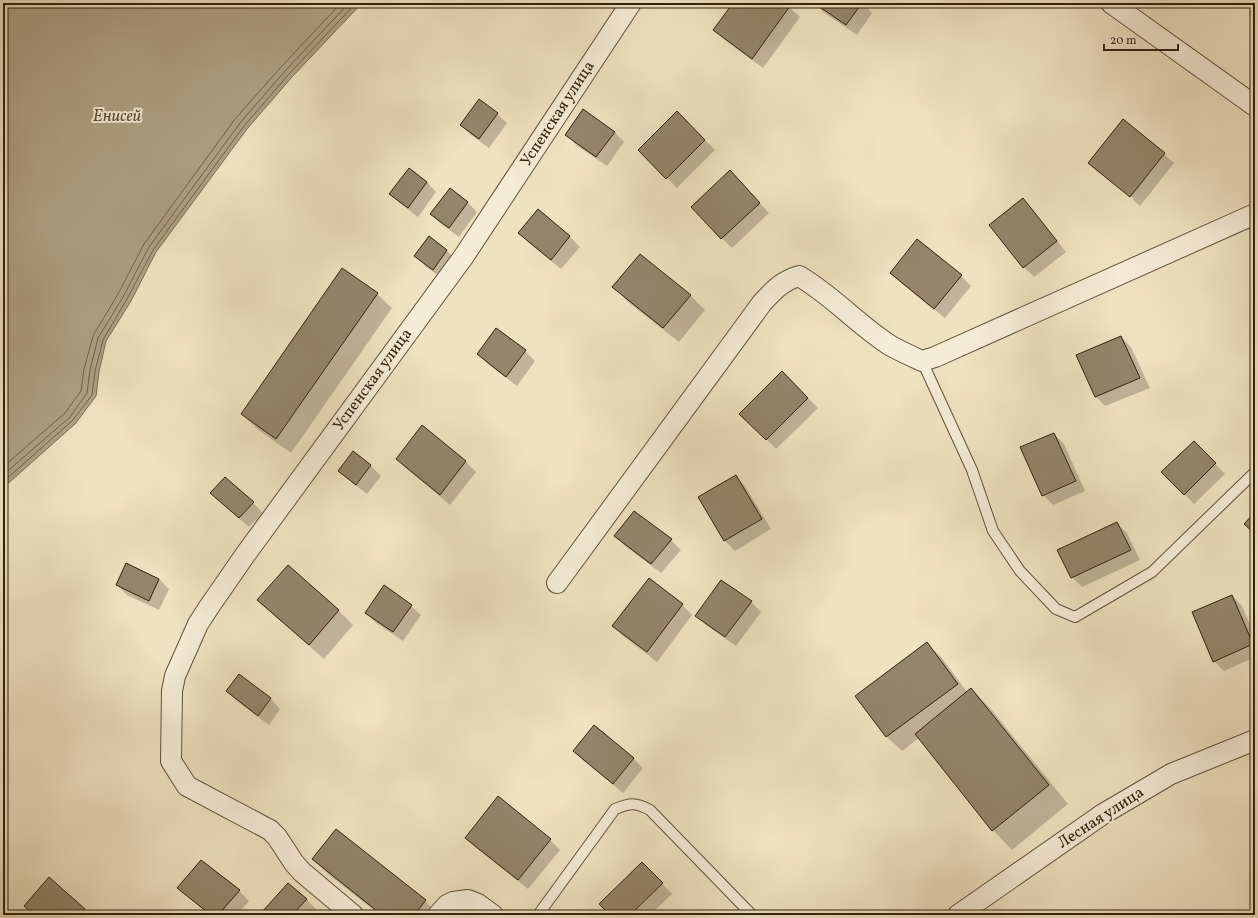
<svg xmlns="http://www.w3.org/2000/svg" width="1258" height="918" viewBox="0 0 1258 918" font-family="Vollkorn,serif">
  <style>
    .water { fill: #aea084; stroke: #7c6d55 }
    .shadow { fill: #0003 }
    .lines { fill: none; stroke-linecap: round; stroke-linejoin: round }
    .shore { stroke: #706049; stroke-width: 1 }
    .building { fill: #94856b; stroke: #31210e }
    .lane-casing { stroke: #60513b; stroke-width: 12 }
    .street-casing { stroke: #60513b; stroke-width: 22 }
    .lane { stroke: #f5ecd7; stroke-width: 10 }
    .street { stroke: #f5ecd7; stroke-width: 20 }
    .labels { text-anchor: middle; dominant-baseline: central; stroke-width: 4; stroke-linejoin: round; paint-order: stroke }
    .street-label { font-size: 16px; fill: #31210e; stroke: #f5ecd7 }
    .water-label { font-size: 17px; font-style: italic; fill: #5d4d37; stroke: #f5ecd7 }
  </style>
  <rect width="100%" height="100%" fill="#efe2c1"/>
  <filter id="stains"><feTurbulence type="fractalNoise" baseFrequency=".005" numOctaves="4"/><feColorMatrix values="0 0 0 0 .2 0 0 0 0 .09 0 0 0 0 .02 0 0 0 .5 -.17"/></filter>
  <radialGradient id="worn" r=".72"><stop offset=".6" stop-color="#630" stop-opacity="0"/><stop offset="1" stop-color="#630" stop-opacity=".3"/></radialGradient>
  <polygon class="water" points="3,3 362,3 292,77 247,129 156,252 131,301 106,341 99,372 96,396 76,423 3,488"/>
  <g class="shadow">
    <polygon points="734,3 785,3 800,17 763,68 725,40 715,30"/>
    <polygon points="815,3 863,3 872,13 857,35 823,12"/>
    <polygon points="677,113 715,150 677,188 640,150"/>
    <polygon points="497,114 507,123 489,148 471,135 461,125"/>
    <polygon points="614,132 624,142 607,166 576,145 567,135"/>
    <polygon points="1164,154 1174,163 1140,206 1133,200 1134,199 1099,170 1099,173 1089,163"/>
    <polygon points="427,182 436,192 418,217 400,203 390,194"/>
    <polygon points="740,182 769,213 732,248 722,238"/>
    <polygon points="1023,199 1032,209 1066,252 1034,277 1024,267 990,225"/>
    <polygon points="468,203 477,212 459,237 441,224 431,214"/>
    <polygon points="538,211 570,237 580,247 561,269 529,243 520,233"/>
    <polygon points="429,238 447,251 457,261 443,279 425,266 416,256"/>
    <polygon points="891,273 961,276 971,286 945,318 901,283"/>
    <polygon points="614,287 690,295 705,310 679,342 628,302"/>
    <polygon points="377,294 392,308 291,453 257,429 242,414"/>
    <polygon points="1121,337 1131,347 1150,388 1105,406 1095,396"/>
    <polygon points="525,351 535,361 517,386 488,364 478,354"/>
    <polygon points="782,372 818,408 776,449 741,414"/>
    <polygon points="422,426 466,462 476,472 450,505 407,469 397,459"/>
    <polygon points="1054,434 1064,444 1085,491 1053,505 1043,495"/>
    <polygon points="1194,442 1225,474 1194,504 1163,472"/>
    <polygon points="354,453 371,466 381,476 367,494 349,480 340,470"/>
    <polygon points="736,476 745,486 771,529 735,551 725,541 699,497"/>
    <polygon points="221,503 253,503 263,513 249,527"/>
    <polygon points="1117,523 1127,533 1140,560 1082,587 1072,577"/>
    <polygon points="615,536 671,540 681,550 661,573 625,546"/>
    <polygon points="288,566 339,611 353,625 324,659 274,615 259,600"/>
    <polygon points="159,579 169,589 159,610 127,595 117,585"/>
    <polygon points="649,580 682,605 692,615 657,662 623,636 614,626"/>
    <polygon points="1232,596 1242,606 1255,636 1255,657 1224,671 1214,661"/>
    <polygon points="751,602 761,612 736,646 706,625 696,615"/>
    <polygon points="411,606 421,615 403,641 376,623 366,613"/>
    <polygon points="927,644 942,658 967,692 971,689 990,708 1068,804 1012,850 993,830 919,738 902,751 887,737 857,696"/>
    <polygon points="239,676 271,699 280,709 269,725 237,701 227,691"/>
    <polygon points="574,751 633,758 643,768 623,793 584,761"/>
    <polygon points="466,838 550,840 560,850 528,889 476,848"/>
    <polygon points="313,859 425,901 439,915 380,915 328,874"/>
    <polygon points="642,864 672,894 650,915 611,915"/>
    <polygon points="178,888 239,891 249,901 237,915 210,915 188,897"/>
    <polygon points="306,899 316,909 311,915 264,915"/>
    <polygon points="84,910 90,915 34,915"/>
  </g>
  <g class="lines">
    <g class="shore">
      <polyline points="3,467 65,413 81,391 84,369 93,336 118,294 144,244 235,119 281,67 341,3"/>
      <polyline points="3,475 70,417 87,393 90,370 98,338 123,297 149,247 240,123 285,71 349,3"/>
      <polyline points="3,482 73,420 92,395 95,371 103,340 127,299 153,250 244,126 289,74 356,3"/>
    </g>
  </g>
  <g class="building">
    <polygon points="733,3 786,3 790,6 752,59 713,30"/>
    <polygon points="814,3 862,3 846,25"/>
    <polygon points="479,99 498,113 479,139 460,125"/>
    <polygon points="583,109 615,132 596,157 565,135"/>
    <polygon points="677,111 705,140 666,179 638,150"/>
    <polygon points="1123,119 1165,153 1130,197 1088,163"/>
    <polygon points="409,168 427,182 408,208 389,194"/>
    <polygon points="730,170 760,203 721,239 691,207"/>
    <polygon points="450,188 468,202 449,228 430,214"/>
    <polygon points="1023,198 1057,241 1023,268 989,225"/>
    <polygon points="538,209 570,236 551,260 518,233"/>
    <polygon points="429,236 447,250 433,270 414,256"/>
    <polygon points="917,239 962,275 934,309 890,273"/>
    <polygon points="640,254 691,295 663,328 612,287"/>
    <polygon points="342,268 378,293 276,439 241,414"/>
    <polygon points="496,328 526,350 506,377 477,354"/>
    <polygon points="1121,336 1140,378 1095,397 1076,355"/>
    <polygon points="782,371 808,398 766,440 739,414"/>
    <polygon points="422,425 466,461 440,495 396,459"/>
    <polygon points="1054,433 1076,481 1042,496 1020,447"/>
    <polygon points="1194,441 1216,463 1184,495 1161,472"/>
    <polygon points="353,451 371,465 356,485 338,471"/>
    <polygon points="736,475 762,519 724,541 698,497"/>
    <polygon points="225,477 254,502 239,518 210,493"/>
    <polygon points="634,511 672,539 651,564 614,536"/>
    <polygon points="1255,512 1255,534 1244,524"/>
    <polygon points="1117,522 1131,550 1071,578 1057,550"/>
    <polygon points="126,563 159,579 149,601 116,585"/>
    <polygon points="288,565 339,610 309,645 257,600"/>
    <polygon points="649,578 683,604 647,652 612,626"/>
    <polygon points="721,580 752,601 725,637 695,616"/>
    <polygon points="384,585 412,605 393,632 365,613"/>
    <polygon points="1232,595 1253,644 1213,662 1192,612"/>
    <polygon points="927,642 958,684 886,737 855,696"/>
    <polygon points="239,674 271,698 258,716 226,691"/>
    <polygon points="971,688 1049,785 992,831 915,734"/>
    <polygon points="594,725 634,758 613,784 573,751"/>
    <polygon points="498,796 551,839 518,880 465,838"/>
    <polygon points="336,829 426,900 414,915 382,915 312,859"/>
    <polygon points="201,860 240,890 218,915 211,915 177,888"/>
    <polygon points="642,862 663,883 630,915 610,915 599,904"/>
    <polygon points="49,877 85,909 80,915 34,915 24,906"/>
    <polygon points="288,883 307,899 292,915 263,915 261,913"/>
  </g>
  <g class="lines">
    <defs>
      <g id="lane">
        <polyline points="922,361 972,470 993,531 1020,571 1056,609 1075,617 1152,572 1255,472"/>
        <path d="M538 915 615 809C630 803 635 802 650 810L752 915"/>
      </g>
      <g id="street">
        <polyline points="1111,3 1255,106"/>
        <path d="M557 583 762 303C774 290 782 281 799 276 832 295 858 325 891 346 900 351 911 356 922 361L935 357 1255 214"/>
        <polyline points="353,915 302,872 294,863 277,837 270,830 187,786 178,772 171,761 172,691 175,676 198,624 209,607 245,555 464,256 631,3"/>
        <polyline points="438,915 447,905 453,902 468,900 478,904 493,915"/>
        <polyline points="958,915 1103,814 1171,774 1255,740"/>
      </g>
    </defs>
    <use href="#lane" class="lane-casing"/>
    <use href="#street" class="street-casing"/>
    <use href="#lane" class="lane"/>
    <use href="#street" class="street"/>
  </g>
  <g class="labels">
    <g class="street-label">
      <text transform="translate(558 114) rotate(-57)">Успенская улица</text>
      <text transform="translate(373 380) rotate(-54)">Успенская улица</text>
      <text transform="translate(1101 818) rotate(-33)">Лесная улица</text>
    </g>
    <g class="water-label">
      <text x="117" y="116">Енисей</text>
    </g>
  </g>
  <rect width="1258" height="918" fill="none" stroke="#efe2c1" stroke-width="16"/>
  <rect x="4" y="4" width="1250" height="910" fill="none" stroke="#31210e" stroke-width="2"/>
  <rect x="8" y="8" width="1242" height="902" fill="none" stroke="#31210e"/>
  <path d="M1104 44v6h74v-6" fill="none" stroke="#31210e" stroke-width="2"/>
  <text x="1110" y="44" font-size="12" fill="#31210e" stroke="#f5ecd7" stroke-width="3" paint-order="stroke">20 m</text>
  <rect width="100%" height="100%" filter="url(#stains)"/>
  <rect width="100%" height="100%" fill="url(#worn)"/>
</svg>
